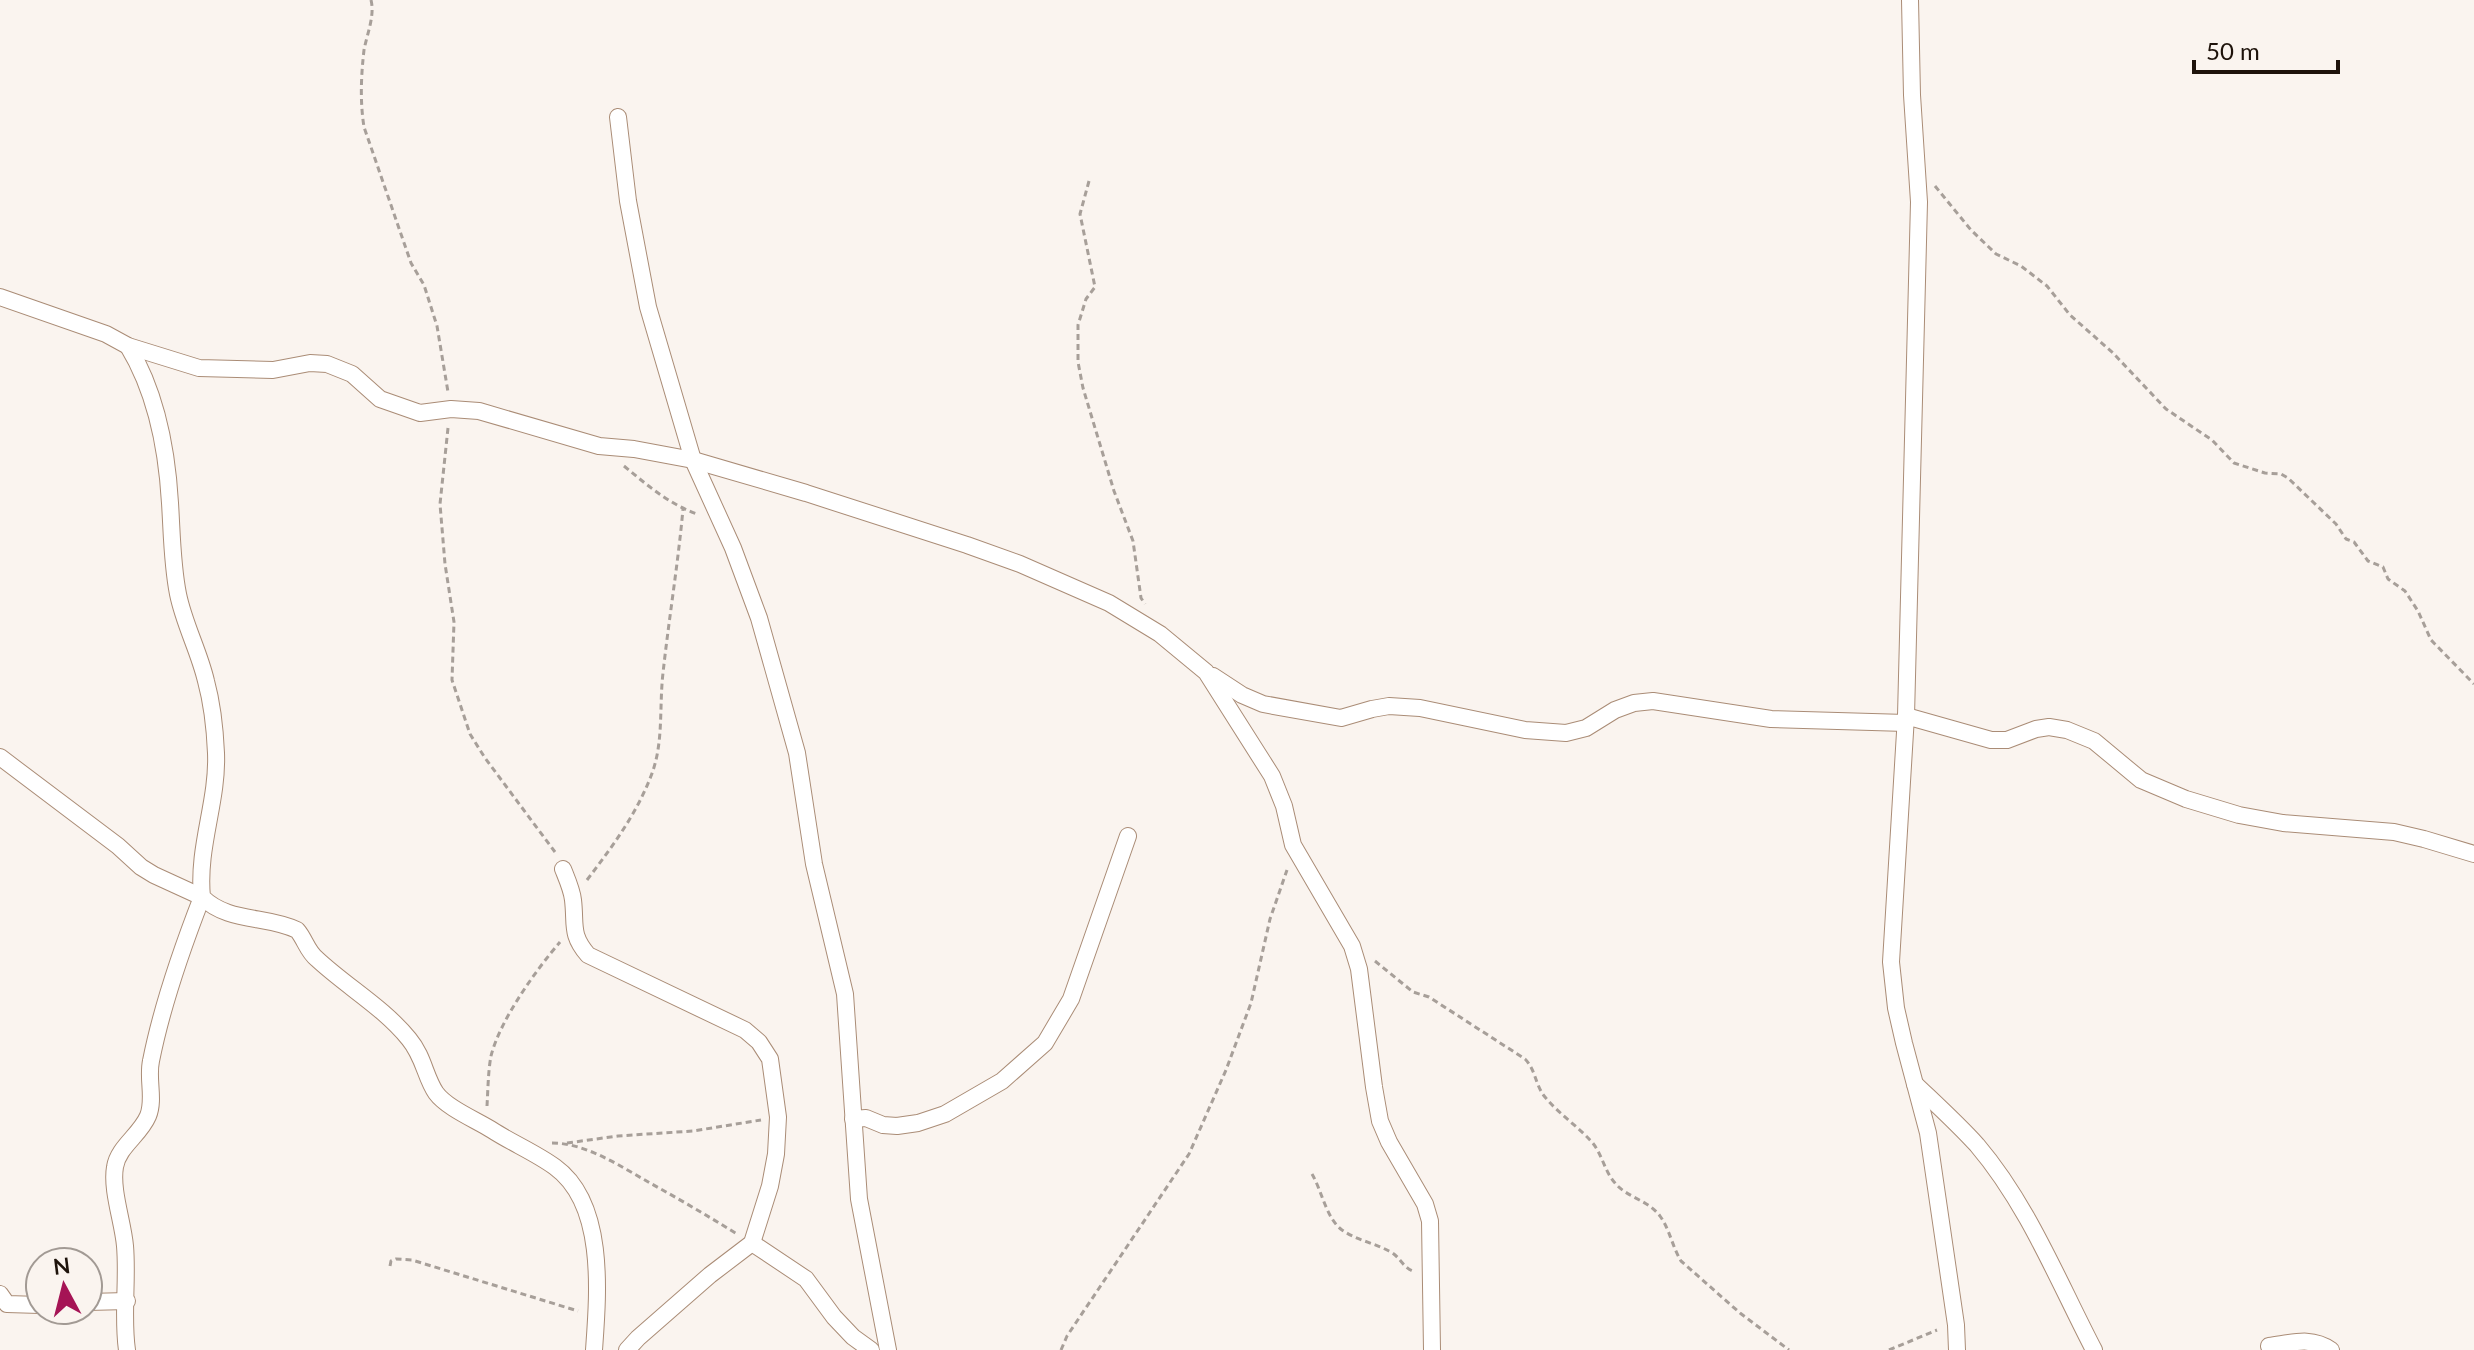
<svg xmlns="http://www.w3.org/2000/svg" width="2474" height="1350" viewBox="0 0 2474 1350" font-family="Lato,sans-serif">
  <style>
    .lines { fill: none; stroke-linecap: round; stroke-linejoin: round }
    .minor-casing { stroke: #aa8c76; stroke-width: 18 }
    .path { stroke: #a79f99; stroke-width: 3; stroke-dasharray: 6 4; stroke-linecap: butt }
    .minor { stroke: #fff; stroke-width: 16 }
  </style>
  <rect width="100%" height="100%" fill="#faf4ef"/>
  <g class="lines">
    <defs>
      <g id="minor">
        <polyline points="1910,0 1912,95 1919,202 1906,716 1891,962 1896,1008 1904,1043 1928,1133 1956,1325 1957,1350"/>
        <polyline points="618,117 628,201 648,307 693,460 733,548 759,618 797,753 814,864 845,994 859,1199 888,1350"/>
        <polyline points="0,297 106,334 128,346 199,368 273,370 310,363 327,364 352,374 380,399 420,413 451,409 479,411 599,446 634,449 693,460 806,493 967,545 1020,564 1109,603 1160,634 1206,672 1272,776 1284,806 1293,845 1352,946 1359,969 1374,1087 1380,1121 1389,1142 1425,1204 1430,1221 1432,1350"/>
        <path d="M128 346C156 392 167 450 170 503 172 534 172 564 178 594 184 624 199 651 206 681 212 703 215 730 216 753 218 802 197 847 202 897 228 923 266 915 297 930 305 939 307 951 317 959 347 987 383 1007 409 1039 424 1057 425 1077 436 1093 447 1108 476 1120 492 1130 512 1143 536 1153 555 1167 606 1204 598 1294 594 1350"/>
        <polyline points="1213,676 1242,695 1263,704 1341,718 1372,709 1389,706 1420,708 1525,730 1566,733 1586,728 1615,710 1634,703 1653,701 1771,719 1906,723"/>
        <polyline points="1906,716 1991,740 2007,740 2036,729 2049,727 2067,730 2094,741 2141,780 2186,799 2239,815 2283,823 2394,832 2424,839 2474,854"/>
        <path d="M0 757 118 846 141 867 154 875 202 897C181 951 162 1005 151 1061 147 1079 155 1099 148 1116 140 1135 118 1147 115 1167 111 1190 123 1222 125 1246 128 1280 122 1316 127 1350"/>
        <path d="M563 869C567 879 572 890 573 900 576 925 570 934 588 955L745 1030 759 1042 770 1059 778 1117 776 1154 770 1186 752 1243 710 1275 638 1338 627 1350"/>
        <path d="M1915 1084C1936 1104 1958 1124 1977 1145 2028 1205 2058 1281 2094 1350"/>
        <polyline points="853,1119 866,1118 883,1125 897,1126 918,1123 945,1114 1002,1081 1045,1043 1071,999 1128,836"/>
        <polyline points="752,1243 806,1279 834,1317 853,1337 871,1350"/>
        <polyline points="0,1294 7,1304 40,1305"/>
        <polyline points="88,1302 127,1301"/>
        <path d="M2269 1346C2292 1343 2311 1336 2331 1350"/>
      </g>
    </defs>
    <use href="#minor" class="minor-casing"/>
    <g class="path">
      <path d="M371 0C375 16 367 34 364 50 361 76 360 102 364 127L411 263 424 285 437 326 448 392"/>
      <polyline points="1089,181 1080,214 1095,287 1086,299 1078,325 1078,362 1083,388 1114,491 1133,541 1141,598 1145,604"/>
      <polyline points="1935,186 1971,230 1996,254 2021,266 2047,286 2070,315 2113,353 2166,409 2212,440 2234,463 2265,473 2281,474 2288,478 2336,524 2346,539 2354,542 2368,561 2383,567 2388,579 2405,591 2418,611 2431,640 2474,684"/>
      <polyline points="448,428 440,504 445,564 454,622 452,680 470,734 485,758 555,852"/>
      <path d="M624 466C647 485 669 504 697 514"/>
      <path d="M587 880C612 847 636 815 651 776 664 743 659 708 663 673 669 618 678 564 683 509"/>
      <path d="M1375 961 1413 992 1429 997 1525 1059C1536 1070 1535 1085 1545 1097 1558 1113 1576 1125 1590 1140 1602 1152 1604 1171 1615 1183 1626 1197 1648 1200 1660 1216 1670 1230 1672 1246 1681 1261L1740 1313 1789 1350"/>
      <path d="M487 1106C488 1090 488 1072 491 1056 500 1020 536 970 560 942"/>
      <path d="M552 1143C586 1143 620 1166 650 1183 679 1199 708 1216 737 1234"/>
      <polyline points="567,1143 618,1136 693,1131 761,1120"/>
      <path d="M1312 1174C1322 1191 1326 1218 1342 1230 1356 1240 1374 1243 1389 1251 1400 1256 1402 1267 1413 1271"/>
      <polyline points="390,1266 391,1261 396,1259 412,1260 578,1311"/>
      <polyline points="1061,1350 1067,1336 1189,1154 1226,1070 1251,1003 1270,919 1287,870"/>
      <polyline points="1889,1350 1937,1330"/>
    </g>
    <use href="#minor" class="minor"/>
  </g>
  <g transform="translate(64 1286) rotate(353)"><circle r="38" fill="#faf4ef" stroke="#a29a94" stroke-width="2"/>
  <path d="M0-6L14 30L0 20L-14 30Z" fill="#a51455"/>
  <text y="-12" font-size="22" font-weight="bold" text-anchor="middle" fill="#1e130b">N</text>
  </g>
  <path d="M2194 60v12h144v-12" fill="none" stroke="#1e130b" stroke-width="4"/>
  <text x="2206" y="60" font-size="24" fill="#1e130b" stroke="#faf4ef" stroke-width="6" paint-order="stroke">50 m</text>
</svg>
